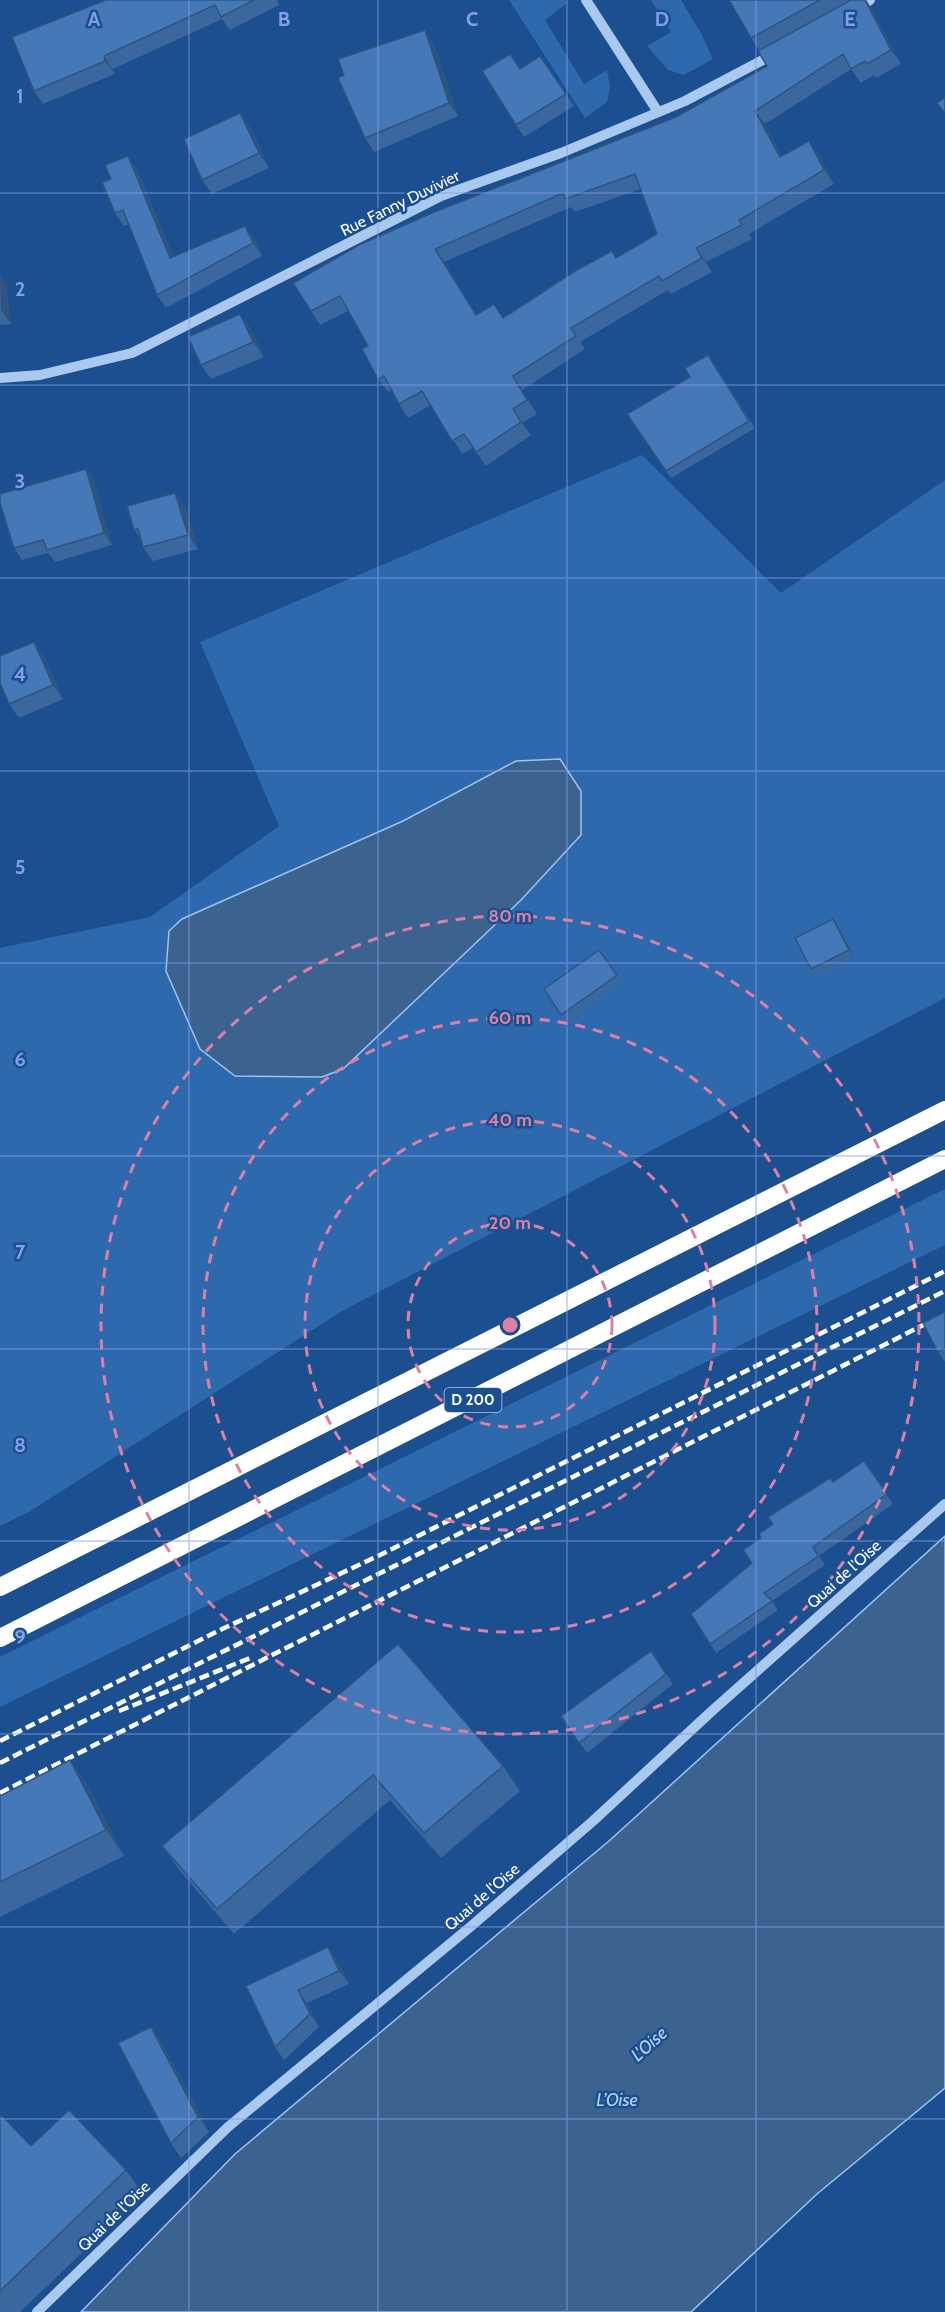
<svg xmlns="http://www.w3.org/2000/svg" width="945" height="2312" viewBox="0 0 945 2312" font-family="Cabin,sans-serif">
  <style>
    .green { fill: #2e69ad; fill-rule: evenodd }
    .water { fill: #3c6290; stroke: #9cc4f0; stroke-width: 1.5 }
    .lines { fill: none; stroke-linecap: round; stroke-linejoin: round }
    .minor { stroke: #a9c9ee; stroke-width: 10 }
    .highway { stroke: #fff; stroke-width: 18 }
    .rail { stroke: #fff; stroke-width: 4.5; stroke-dasharray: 10 4.5; stroke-linecap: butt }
    .wall { fill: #3a679d; fill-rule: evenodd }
    .shaded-wall { fill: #305480 }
    .building { fill: #4478b7; stroke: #305480; stroke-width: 1.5; fill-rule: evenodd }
    .grid { fill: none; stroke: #839eea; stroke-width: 1.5; stroke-opacity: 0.55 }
    .ring { fill: none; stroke: #dd80a5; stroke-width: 3; stroke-dasharray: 10 8 }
    .labels { text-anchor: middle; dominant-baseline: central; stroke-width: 5; stroke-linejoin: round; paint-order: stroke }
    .shield { fill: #1b4f8f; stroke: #bbcadd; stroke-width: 1.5 }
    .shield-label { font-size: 15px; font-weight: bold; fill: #fff }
    .street-label { font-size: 16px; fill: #fff; stroke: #1b4f8f }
    .water-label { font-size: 18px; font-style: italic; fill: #b5d3f5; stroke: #1b4f8f }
    .grid-label { font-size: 20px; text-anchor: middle; font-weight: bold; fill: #839eea; stroke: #1b4f8f; stroke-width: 5; stroke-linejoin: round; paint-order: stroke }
    .centre { fill: #dd80a5; stroke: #1b4f8f; stroke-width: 3 }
    .ring-label { font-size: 18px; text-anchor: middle; font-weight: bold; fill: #dd80a5; stroke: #1b4f8f; stroke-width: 5; stroke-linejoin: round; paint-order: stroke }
  </style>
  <rect width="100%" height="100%" fill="#1b4f8f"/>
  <g class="green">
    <polygon points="509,0 565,0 567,3 545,20 584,84 607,70 610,87 607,102 585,118"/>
    <polygon points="651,0 681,0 702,35 713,59 684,75 668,70 647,46 671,32"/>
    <path d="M642 455 781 593 945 480V998L342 1311 29 1512 0 1526V948L150 917 279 826 200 642ZM516 761 581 835 521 900 343 1068 403 821Z"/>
    <polygon points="945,1189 945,1245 0,1707 0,1657"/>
  </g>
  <g class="water">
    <polygon points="560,759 581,791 581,835 521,900 343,1069 322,1077 235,1076 200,1049 166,971 169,931 182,919 403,821 516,761"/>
    <polygon points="945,1536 945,2088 817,2194 691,2312 81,2312 235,2154 609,1841"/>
  </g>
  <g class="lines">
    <g class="minor">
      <polyline points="586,0 658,112"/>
      <polyline points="856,10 870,0"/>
      <polyline points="0,378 40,375 132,353 441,196 561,153 685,101 776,53"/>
      <polyline points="37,2312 228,2127 469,1928 593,1821 713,1710 945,1504"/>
    </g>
    <g class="highway">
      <polyline points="0,1587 945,1110"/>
      <polyline points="0,1638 945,1159"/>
    </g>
    <g class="rail">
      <polyline points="119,1711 250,1658"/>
      <polyline points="0,1741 216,1632 380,1555 945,1271"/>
      <polyline points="0,1763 945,1291"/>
      <polyline points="0,1793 945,1314"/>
    </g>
  </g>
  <g class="wall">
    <polygon points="106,0 277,0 279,5 230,30 222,19 113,69 115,74 43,104 34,91"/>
    <path d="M729 0H866L871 8 901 64 876 78 874 75 861 83 851 69 765 124 782 156 819 155 834 184 749 234 752 239 706 262 712 272 671 294 668 290 580 342 585 349 522 390 537 414 522 423 531 435 486 466 473 448 462 454 431 405 408 418 399 404 392 390 388 392 378 379 368 346 348 311 320 325 311 311 676 117 767 66 759 50 751 38ZM641 189 657 234 616 258 504 318 476 314 444 262 571 207 575 212Z"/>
    <polygon points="434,44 458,116 374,152 365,138"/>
    <polygon points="540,56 574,106 524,137 516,125 521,68"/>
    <polygon points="250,127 269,168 212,194 202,180"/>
    <polygon points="137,169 173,256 254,239 262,256 166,308 157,295 129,224 124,226 115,213"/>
    <polygon points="0,276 6,286 11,324 0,325"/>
    <polygon points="240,314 250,328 264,357 211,379 201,365"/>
    <polygon points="713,362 755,428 671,478 627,414 690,377"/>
    <polygon points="86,469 94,481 112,545 55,562 48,553 22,560 14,548"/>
    <polygon points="175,493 185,507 198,549 153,561 143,547 142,540 134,530"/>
    <polygon points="44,656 63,699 19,718 9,704"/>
    <polygon points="833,919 838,926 854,957 816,976 811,969"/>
    <polygon points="617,975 622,982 566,1023 544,989"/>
    <polygon points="945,1312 945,1362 938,1352"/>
    <polygon points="864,1461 893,1504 819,1556 825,1565 772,1601 778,1610 716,1653 710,1644 773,1524 833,1482"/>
    <polygon points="398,1644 503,1766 520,1791 441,1858 390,1800 234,1934 180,1871 162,1846"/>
    <polygon points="651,1651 673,1684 587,1753 561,1716"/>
    <polygon points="88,1786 124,1856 0,1917 0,1796"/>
    <polygon points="328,1947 337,1960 349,1984 307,2003 319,2027 284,2060 275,2047 246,1986"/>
    <polygon points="161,2041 209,2132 181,2158 171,2143"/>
    <polygon points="0,2114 31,2146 126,2170 143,2194 20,2312 0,2312"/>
  </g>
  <g class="shaded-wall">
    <polygon points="865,0 866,0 871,8 901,64 891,50"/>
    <polygon points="425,30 434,44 458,116 449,103"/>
    <polygon points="104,56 113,69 115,74 105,61"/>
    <polygon points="755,111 765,124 790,171 780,157"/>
    <polygon points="240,113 250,127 269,168 259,153"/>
    <polygon points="809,141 819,155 834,184 824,170"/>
    <polygon points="128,156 137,169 179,271 170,258"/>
    <polygon points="245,226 254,239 262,256 253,243"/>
    <polygon points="696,248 706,262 712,272 702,258"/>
    <polygon points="435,249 444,262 485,329 476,315"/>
    <polygon points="0,276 6,286 11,324 1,310"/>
    <polygon points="240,314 250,328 264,357 253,342"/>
    <polygon points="513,376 522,390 537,414 527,400"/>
    <polygon points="86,469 94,481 112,545 104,533"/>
    <polygon points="175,493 185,507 198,549 188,535"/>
    <polygon points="34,642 44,656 63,699 53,685"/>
    <polygon points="833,919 838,926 854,957 849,950"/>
    <polygon points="70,1760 88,1786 124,1856 106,1830"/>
    <polygon points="328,1947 337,1960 349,1984 339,1971"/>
    <polygon points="298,1990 307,2003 319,2027 310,2014"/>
    <polygon points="151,2027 161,2041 209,2132 198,2117"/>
  </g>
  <g class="building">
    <polygon points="106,0 254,0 221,17 215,5 104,56 105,61 34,91 12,37"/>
    <polygon points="729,0 820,0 751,38"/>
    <path d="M851 0H865L891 50 867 64 865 61 851 69 843 54 755 111 780 157 809 141 824 170 739 220 742 225 696 248 702 258 662 281 659 276 571 328 576 336 513 376 527 400 513 409 521 422 476 452 464 434 452 441 422 391 399 404 384 376 378 379 362 349 368 346 340 296 311 311 293 283 359 245 432 213 676 117 767 66 758 51ZM635 174 657 234 616 258 612 251 575 271 503 318 494 304 476 315 435 249 563 193 565 199Z"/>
    <polygon points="425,30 449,103 365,138 338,78 344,75 338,59"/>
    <polygon points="510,54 520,69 540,56 566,94 516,125 482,71"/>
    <polygon points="945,97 945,113 937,103"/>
    <polygon points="240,113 259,153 202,180 184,139"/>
    <polygon points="128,156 170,258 245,226 253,243 157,295 123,210 115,213 102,182 111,179 105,165"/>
    <polygon points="240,314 253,342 201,365 188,337"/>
    <polygon points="708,355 749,421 666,471 627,414 690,377 685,368"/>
    <polygon points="86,469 104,533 47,550 43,540 14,548 0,503 0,494"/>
    <polygon points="175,493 188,535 143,547 138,529 134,530 127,506"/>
    <polygon points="34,642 53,685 9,704 0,683 0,656"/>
    <polygon points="833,919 849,950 811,969 795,938"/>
    <polygon points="599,950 617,975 561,1015 544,989"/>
    <polygon points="945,1312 945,1348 938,1352 923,1323"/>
    <polygon points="864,1461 887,1494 813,1547 818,1556 764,1593 772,1601 710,1644 691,1614 752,1563 743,1550 761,1538 759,1534 773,1524 768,1517 830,1478 833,1482"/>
    <polygon points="398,1644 503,1766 424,1833 373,1775 217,1909 162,1846"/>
    <polygon points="651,1651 666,1674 579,1743 561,1716"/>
    <polygon points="70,1760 106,1830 0,1882 0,1796"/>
    <polygon points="328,1947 339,1971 298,1990 310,2014 275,2047 246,1986"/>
    <polygon points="151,2027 198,2117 171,2143 118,2043"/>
    <polygon points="69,2110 126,2170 0,2291 0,2114 31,2146"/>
  </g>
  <path class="grid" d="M189 0V2312M378 0V2312M567 0V2312M756 0V2312M0 193H945M0 385H945M0 578H945M0 771H945M0 963H945M0 1156H945M0 1349H945M0 1541H945M0 1734H945M0 1927H945M0 2119H945"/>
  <g class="ring">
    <circle cx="510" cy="1325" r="102"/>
    <circle cx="510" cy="1325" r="205"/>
    <circle cx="510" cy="1325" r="307"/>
    <circle cx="510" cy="1325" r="409"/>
  </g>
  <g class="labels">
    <rect class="shield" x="444.5" y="1388" width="57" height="24" rx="4.5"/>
    <g class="shield-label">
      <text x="473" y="1400">D 200</text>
    </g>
    <g class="street-label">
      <text transform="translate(400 203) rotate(-26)">Rue Fanny Duvivier</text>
      <text transform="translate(844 1574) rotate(-42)">Quai de l'Oise</text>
      <text transform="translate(482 1897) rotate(-41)">Quai de l'Oise</text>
      <text transform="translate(114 2216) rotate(-44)">Quai de l'Oise</text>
    </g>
    <g class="water-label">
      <text transform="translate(649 2044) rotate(-42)">L'Oise</text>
      <text x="617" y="2100">L’Oise</text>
    </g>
  </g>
  <g class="grid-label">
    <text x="94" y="26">A</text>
    <text x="284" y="26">B</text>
    <text x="472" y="26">C</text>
    <text x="662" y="26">D</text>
    <text x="850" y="26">E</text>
    <text x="20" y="103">1</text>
    <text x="20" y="296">2</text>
    <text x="20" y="488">3</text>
    <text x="20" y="681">4</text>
    <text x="20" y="874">5</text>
    <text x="20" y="1066">6</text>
    <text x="20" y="1259">7</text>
    <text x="20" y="1452">8</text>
    <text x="20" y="1644">9</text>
  </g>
  <circle cx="510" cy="1325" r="9" class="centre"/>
  <g class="ring-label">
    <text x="510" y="922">80 m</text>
    <text x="510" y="1024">60 m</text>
    <text x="510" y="1126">40 m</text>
    <text x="510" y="1229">20 m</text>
  </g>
</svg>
